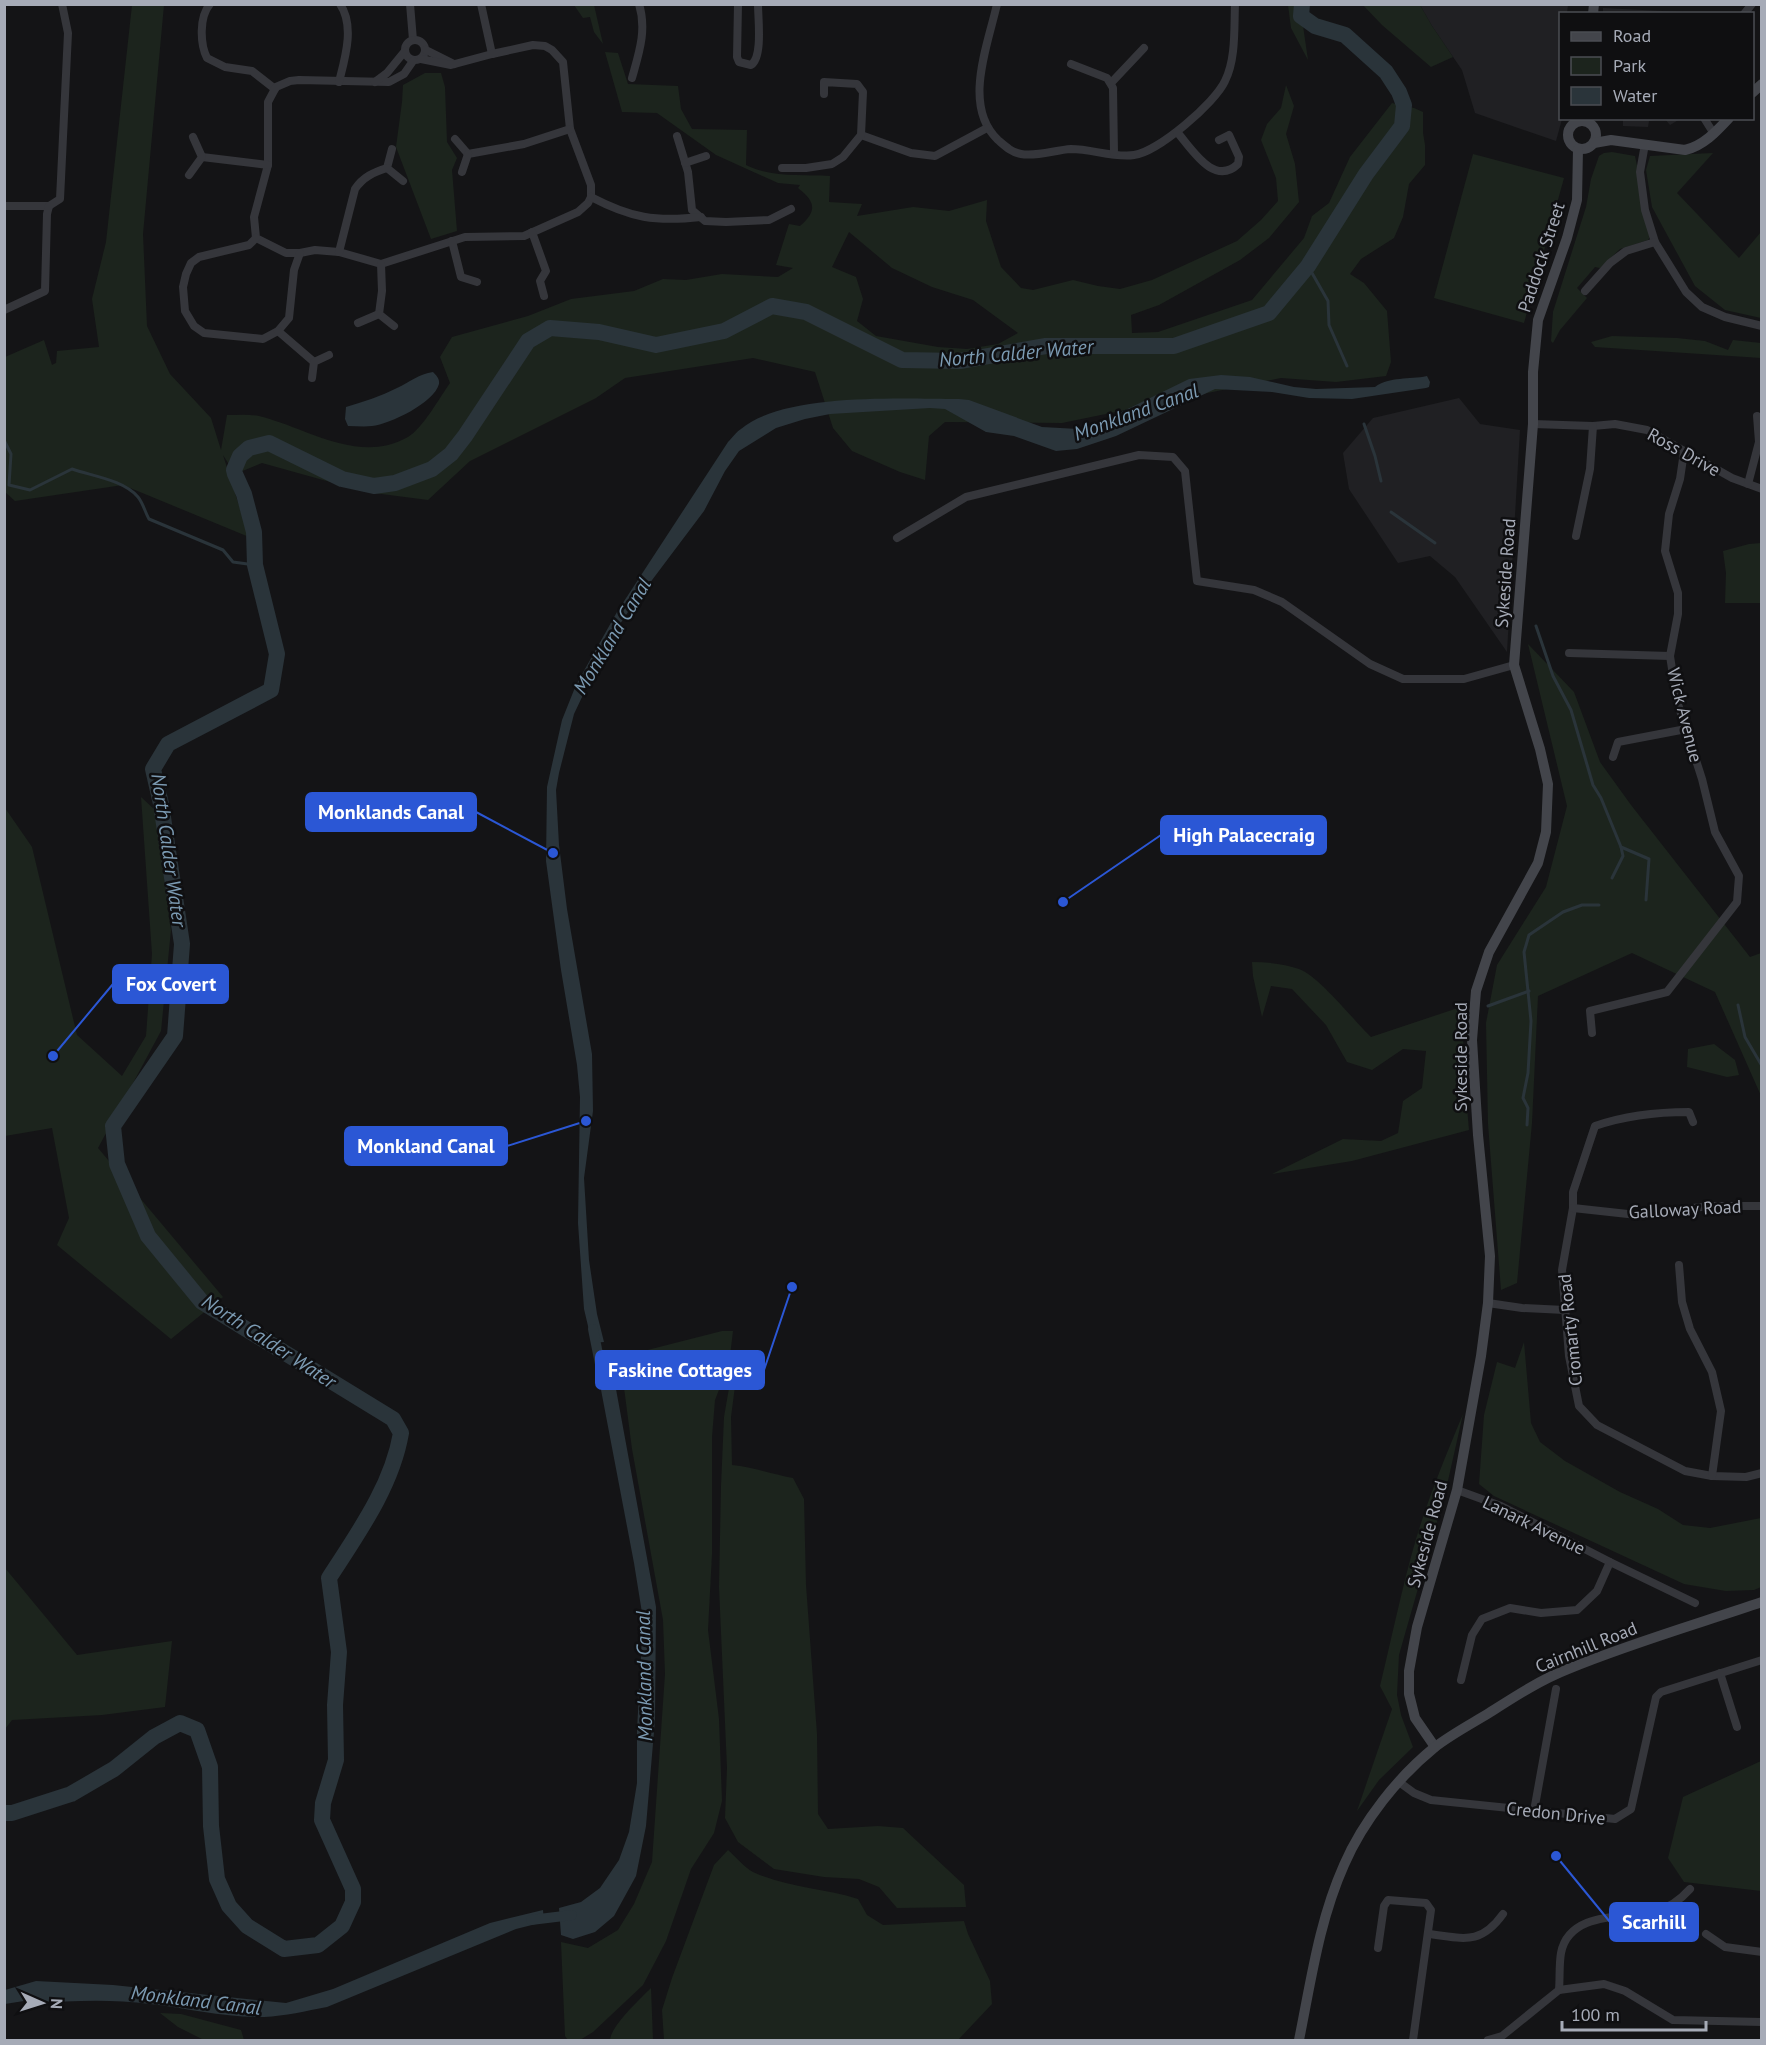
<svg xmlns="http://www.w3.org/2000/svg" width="1766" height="2045" viewBox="0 0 1766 2045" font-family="'PT Sans',sans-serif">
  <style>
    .built { fill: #202023 }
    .green { fill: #1c241d; fill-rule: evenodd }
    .water { fill: #2a343a }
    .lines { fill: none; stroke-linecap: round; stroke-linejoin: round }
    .stream { stroke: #2a343a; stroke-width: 3 }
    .canal { stroke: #2a343a; stroke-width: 10 }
    .river { stroke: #2a343a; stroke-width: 16 }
    .street { stroke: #35363b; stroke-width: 8 }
    .secondary { stroke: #43454b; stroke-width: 10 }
    .labels { text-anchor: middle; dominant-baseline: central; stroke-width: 5; stroke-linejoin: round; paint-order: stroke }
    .street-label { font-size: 18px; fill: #a6abb7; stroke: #0f0f11 }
    .water-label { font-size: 20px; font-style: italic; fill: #7c9bb3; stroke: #0f0f11 }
    .leader { fill: none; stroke: #2b57d5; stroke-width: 2 }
    .callout-dot { fill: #2b57d5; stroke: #0f0f11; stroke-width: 2 }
    .callout { fill: #2b57d5; stroke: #2b57d5; stroke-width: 2 }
    .callout-label { font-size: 20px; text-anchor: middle; font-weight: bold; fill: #fff }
  </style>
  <rect width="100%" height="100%" fill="#141416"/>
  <g class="built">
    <polygon points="1420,5 1568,5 1567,13 1560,14 1562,119 1556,141 1475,113 1462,70 1432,26"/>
    <polygon points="1603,8 1703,13 1603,13"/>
    <polygon points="1623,119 1623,118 1680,119 1670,125 1665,119 1649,121 1648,127 1623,126"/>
    <polygon points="1459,398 1480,424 1520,430 1507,652 1455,577 1430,556 1398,563 1349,489 1343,453 1373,418"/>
  </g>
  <g class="green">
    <path d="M132 5H164L143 234 147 326 170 374 211 418 221 450 227 415C237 415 249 414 259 416 308 428 358 465 408 437 423 428 440 397 450 383L440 357 452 337 528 316 571 299 634 291 663 279 686 280 722 274 778 277 793 268 776 265 789 224 800 226C817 211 816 202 798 188L800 185 778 183 716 155 657 113 622 112 605 52 618 53 628 84 678 86 681 109 692 129 747 130 746 165C772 178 802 174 830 176L829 202 862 204 857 216 913 207 949 211 987 200 986 221 1001 267 1021 288 1033 290 1073 280 1098 286 1120 289 1152 280 1237 241 1261 220 1278 201 1276 178 1261 140 1267 124 1281 108 1286 85 1294 106 1286 134 1295 164 1299 202 1269 238 1240 260 1159 305 1131 315 1132 333 1158 332 1252 300 1304 238 1312 216 1329 203 1350 157 1392 103 1414 108 1423 112V133L1425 145V165L1409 184 1403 217 1394 238 1361 259 1350 274 1364 283 1387 311 1391 362 1386 376 1336 382 1281 378 1062 423 945 422 929 436 925 480 900 472 852 451 833 428 815 372 753 358 625 378 596 398 470 461 428 500 366 492 262 463 235 474 223 455 249 537 123 485 15 501 5 492V357L44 340 52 365 56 363 57 351 99 347 92 299 106 242ZM849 232 892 268 932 287 973 300 1018 333 998 344 967 349 938 347 876 336 857 321 863 299 856 277 832 267Z"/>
    <polygon points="574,5 594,5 603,44 594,32 590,17 583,18"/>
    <polygon points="1288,5 1300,5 1308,60 1291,28"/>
    <polygon points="1363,5 1420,5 1432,26 1453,57 1431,67 1382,25"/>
    <polygon points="425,73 441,73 445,87 447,142 457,158 452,170 457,231 431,239 396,147 402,102 403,85"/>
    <polygon points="1612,152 1635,156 1651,235 1648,240 1620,249 1600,268 1595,267 1577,288 1587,298 1560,330 1553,343 1551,341 1553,312 1586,207 1591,179 1599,156 1604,153"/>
    <polygon points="1713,153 1677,193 1739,258 1761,232 1761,318 1725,310 1695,286 1652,207 1646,170 1650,156"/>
    <polygon points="1473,154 1564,178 1524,323 1434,298"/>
    <polygon points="1612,336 1677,338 1705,341 1728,350 1733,340 1761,343 1761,358 1595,347 1591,342"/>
    <polygon points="1761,543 1761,603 1725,603 1726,573 1723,551 1749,544"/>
    <polygon points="1528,644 1574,692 1600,762 1631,805 1750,957 1761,953 1762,1098 1715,992 1632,953 1538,996 1532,1123 1517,1283 1501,1290 1488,1124 1486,1023 1497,965 1546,887 1567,806"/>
    <polygon points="141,797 156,811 171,930 161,1031 98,1148 223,1297 171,1339 57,1245 69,1218 52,1128 5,1136 5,808 32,847 77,1035 122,1076 146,1036 152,954"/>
    <path d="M1252 962C1268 962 1285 964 1299 969 1319 976 1354 1021 1371 1037L1464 1006 1463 1062 1469 1130 1352 1161 1272 1174 1343 1139 1381 1141 1398 1133 1403 1101 1422 1088 1426 1051 1403 1049 1372 1070 1347 1062 1326 1025 1292 989 1271 986 1262 1017 1253 976Z"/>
    <polygon points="1714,1044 1735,1060 1739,1075 1727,1077 1687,1067 1688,1049"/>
    <polygon points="722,1331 733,1331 729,1364 715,1400 712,1437 712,1554 708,1630 719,1719 722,1801 714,1833 691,1869 666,1941 643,1985 593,2032 580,2040 568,2040 565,2036 561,1942 588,1948 618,1930 634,1904 652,1862 665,1674 663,1620 632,1449 620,1357"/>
    <polygon points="1524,1342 1531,1423 1540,1442 1565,1461 1620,1492 1658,1509 1683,1525 1710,1528 1761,1518 1761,1587 1754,1590 1726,1591 1684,1584 1494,1496 1479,1484 1484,1415 1497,1362 1515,1368"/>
    <path d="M738 1363 731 1417 732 1465C753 1467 772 1474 793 1478L804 1499 806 1585 817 1734 818 1814 828 1829 878 1826 903 1828 964 1885 966 1907 897 1908 879 1887 859 1879 824 1877 774 1869 738 1842 725 1818 727 1768 719 1587 721 1486 724 1417 729 1388Z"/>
    <path d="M1463 1414 1445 1494 1399 1655 1397 1695 1401 1715 1413 1747 1379 1780 1357 1811 1392 1709 1380 1686C1392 1637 1402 1587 1416 1539 1429 1496 1446 1455 1463 1414Z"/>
    <polygon points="5,1568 77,1655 172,1641 165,1707 102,1715 12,1720 5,1729"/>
    <polygon points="1761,1761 1761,1891 1684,1882 1668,1858 1683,1797"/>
    <path d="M728 1850C736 1857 744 1867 753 1872 787 1888 824 1888 858 1899L867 1915 883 1925 964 1921 968 1934 990 1981 992 2004 958 2040H664L662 2010 672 1978 714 1865Z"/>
    <path d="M651 1988 653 2040H610C611 2026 640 1999 651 1988Z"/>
    <polygon points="160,2013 181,2014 241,2030 244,2040 204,2040 178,2027"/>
  </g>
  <g class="water">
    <path d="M433 372C436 375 440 379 439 384 434 403 390 424 372 426 364 427 356 426 348 426L345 419 346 407C363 402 381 396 397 388 410 382 419 374 433 372Z"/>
    <path d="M1221 375 1250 377 1294 387 1316 389 1375 387C1390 376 1409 380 1427 376L1430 382 1429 387 1426 388 1352 399 1309 398 1272 392 1215 389 1116 436 1077 449 1056 451 1014 436 986 432 945 409 930 408 830 414 805 419 776 428 739 451 725 471 704 511 628 612 608 642 574 714 559 773 556 790 559 845 567 909 592 1054 593 1111 584 1178 589 1260 597 1314 604 1342 592 1343 584 1309 578 1223 580 1097 577 1065 561 970 546 861 547 787 562 720 576 685 617 612 728 442C732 438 736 432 741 429 785 392 903 399 959 399L969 400 1042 427 1078 429 1101 422 1189 379Z"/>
    <polygon points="609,1351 656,1607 655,1720 646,1826 636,1876 614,1916 595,1932 573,1939 561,1935 559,1908 581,1902 600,1888 619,1860 629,1832 637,1783 637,1730 643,1619 634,1563 594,1353"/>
    <path d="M543 1910 544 1922 516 1929 327 2007C306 2011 285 2016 264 2017 226 2018 187 2008 150 2004 111 1999 73 2001 35 2003L30 2000 5 2004V1990L36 1981 113 1985 286 2003 333 1989 490 1923Z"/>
  </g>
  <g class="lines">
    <g class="stream">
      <polyline points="1308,266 1328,301 1329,325 1347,366"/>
      <polyline points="1364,424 1375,456 1381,481"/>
      <path d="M4 440 11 454 9 485 30 490 72 469C92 476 124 480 138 497 143 503 145 512 149 519L223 550 233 562 255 565"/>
      <polyline points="1391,512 1435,543"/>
      <polyline points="1536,626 1553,676 1571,710 1593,785 1601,798 1621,847 1649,859 1646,900"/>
      <polyline points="1612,878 1623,856 1621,847"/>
      <polyline points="1738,1005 1745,1037 1762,1066"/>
      <polyline points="1488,1006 1529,991"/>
      <polyline points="1527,1125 1528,1108 1523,1098 1528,1073 1531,1021 1524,952 1529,935 1563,912 1582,905 1599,905"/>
    </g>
    <g class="canal">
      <polyline points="593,1329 600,1364"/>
      <polyline points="531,1920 572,1915"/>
    </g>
    <path class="river" d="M4 1813H12L71 1794 114 1769 154 1737 180 1723 197 1730 210 1767 211 1826 217 1879 229 1906 247 1926 284 1949 318 1945 342 1926 353 1902V1889L322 1820 323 1803 336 1760 335 1705 339 1652 329 1578C358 1533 392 1486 401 1433L393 1419 202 1302 148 1236 117 1164 113 1126 175 1036 182 944 161 804 153 769 168 744 271 690 277 654 255 565 254 532 244 494 235 474 234 470 240 456 249 448 269 443 342 479 374 486 395 483 432 469 451 454 465 436 528 341 550 328 599 332 656 345 724 331 772 306 806 312 902 360 960 361 1046 346H1174L1269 313 1308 266 1366 174 1402 126 1404 105 1399 92 1386 72 1345 35 1315 26 1301 16 1302 4"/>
    <g class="street">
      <path d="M210 4C199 17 200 44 207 58L225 67 252 71 275 89"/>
      <polyline points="410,4 413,40"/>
      <polyline points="481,4 492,54"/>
      <path d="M738 4 737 57 739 62 751 65C763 57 758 19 758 4"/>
      <path d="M997 4C988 45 962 106 998 140 1005 146 1011 152 1021 154 1036 157 1055 150 1071 149 1092 149 1114 158 1134 155 1158 152 1215 103 1225 81 1236 59 1234 29 1235 4"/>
      <polyline points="1744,14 1752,4"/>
      <circle cx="415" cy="50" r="10"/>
      <polyline points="426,50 454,64"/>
      <polyline points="413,61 404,74 389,82 299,80 290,81 276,87 268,102 268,165 254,217 256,238 286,253 300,253 315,250 339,252 381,264 465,237 524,236 578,212 588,203 591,197 591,185 570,129 563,62 552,50 545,46 533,45 492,54 451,65 421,59"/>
      <polyline points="1071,64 1107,78 1113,88 1114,153"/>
      <path d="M632 78C639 53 647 30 639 4"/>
      <path d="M339 82C345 58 355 26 340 4"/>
      <polyline points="375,82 387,73 405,51"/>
      <polyline points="1111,83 1144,48"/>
      <polyline points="1704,118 1714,134"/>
      <path d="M1177 132C1192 149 1214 187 1238 164L1239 157 1229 135 1219 140"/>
      <polyline points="861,135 911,153 935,156 987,128"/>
      <polyline points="677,136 688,172 692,210 705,221 726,222 769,220 791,209"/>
      <polyline points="455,139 468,154 524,144 570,129"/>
      <polyline points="1645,144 1640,172 1645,210 1655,242 1686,292 1702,307 1725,317 1762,326"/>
      <polyline points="392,149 387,168 403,181"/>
      <polyline points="202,157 268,165"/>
      <polyline points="685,163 706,156"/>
      <polyline points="782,168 806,168 832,164 843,157 861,135 863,92 857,84 824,82 824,94"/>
      <polyline points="462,172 468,154"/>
      <polyline points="189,175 202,157 193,137"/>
      <path d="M591 197C631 218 655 222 701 217"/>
      <polyline points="4,206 49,206"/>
      <polyline points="532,232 546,271 540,281 544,296"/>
      <polyline points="256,238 249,245 199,257 191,263 186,274 183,287 185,311 194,326 204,333 263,339 278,331 289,318 294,270 300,253"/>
      <polyline points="452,241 461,277 477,282"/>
      <path d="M339 252 355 189C363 177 374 172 387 168"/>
      <polyline points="381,264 382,291 379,314 394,326"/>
      <polyline points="1585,291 1610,263 1626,251 1655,242"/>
      <polyline points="4,310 45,291 47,214 49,206 60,199 68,33 62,4"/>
      <polyline points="358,323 379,314"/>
      <polyline points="278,331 314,362"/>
      <polyline points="312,378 314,362 329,355"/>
      <polyline points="1533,424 1593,426 1615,424 1647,430 1732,478 1762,489"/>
      <polyline points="1748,484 1759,442 1757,416"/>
      <polyline points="1576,536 1590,469 1593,426"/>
      <polyline points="897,538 966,497 1139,455 1173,457 1185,471 1197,581 1254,590 1282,602 1370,664 1403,679 1464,679 1514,665"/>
      <polyline points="1569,653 1670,656"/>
      <polyline points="1613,757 1618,742 1686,729"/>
      <polyline points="1592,1033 1590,1011 1667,992 1737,902 1739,876 1715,832 1702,779 1677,701 1670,656 1678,614 1678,593 1665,551 1669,514 1680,479 1684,452"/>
      <path d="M1693 1122 1689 1112C1658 1112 1624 1116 1595 1126L1573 1192V1208L1562 1270 1569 1356 1579 1406 1597 1425 1685 1471 1712 1476 1746 1477 1762 1473"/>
      <polyline points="1573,1208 1637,1215 1709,1206 1762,1206"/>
      <polyline points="1679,1265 1682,1302 1690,1329 1712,1372 1721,1411 1712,1476"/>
      <polyline points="1488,1303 1522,1308 1565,1310"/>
      <polyline points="1457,1490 1501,1506 1610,1562 1597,1591 1577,1610 1541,1613 1510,1608 1482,1619 1472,1635 1461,1680"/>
      <polyline points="1610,1562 1695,1603"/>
      <polyline points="1720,1673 1737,1727"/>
      <polyline points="1399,1782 1414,1793 1431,1800 1615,1819 1631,1809 1656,1697 1661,1692 1762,1660"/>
      <polyline points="1534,1811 1556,1689"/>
      <path d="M1429 1934C1463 1938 1480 1946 1503 1914"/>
      <polyline points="1706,1934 1725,1947 1762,1952"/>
      <polyline points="1378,1948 1384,1906 1388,1900 1426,1903 1431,1910 1413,2040"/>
      <path d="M1559 1990C1560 1978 1559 1964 1561 1953 1569 1911 1625 1918 1656 1911 1669 1908 1681 1899 1690 1889"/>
      <polyline points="1488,2040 1502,2036 1559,1990 1604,1984 1625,1991 1673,2020 1762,2022"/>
    </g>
    <g class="secondary">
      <polyline points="1593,14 1594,4"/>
      <polyline points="1752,93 1762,84"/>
      <circle cx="1582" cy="135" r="14"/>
      <path d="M1594 143 1611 140 1685 150C1703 146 1716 132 1729 118"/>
      <polyline points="1435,1747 1415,1718 1409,1694 1409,1671 1417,1627 1457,1490 1481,1356 1488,1303 1490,1256 1478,1135 1472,1040 1476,991 1489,952 1538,863 1546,832 1548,784 1540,749 1514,665 1533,424 1533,372 1538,320 1567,238 1577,200 1578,149"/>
      <path d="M1299 2040C1311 1981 1319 1921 1344 1865 1363 1821 1398 1777 1435 1747 1452 1734 1471 1724 1489 1713 1514 1697 1540 1680 1568 1669 1631 1643 1697 1624 1762 1602"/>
    </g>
  </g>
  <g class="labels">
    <g class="street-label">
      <text transform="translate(1541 257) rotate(-72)">Paddock Street</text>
      <text transform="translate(1684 452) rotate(29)">Ross Drive</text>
      <text transform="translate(1505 573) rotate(-86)">Sykeside Road</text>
      <text transform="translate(1685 715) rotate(76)">Wick Avenue</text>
      <text transform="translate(1460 1057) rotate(-90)">Sykeside Road</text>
      <text transform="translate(1685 1209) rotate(-3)">Galloway Road</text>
      <text transform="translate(1570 1330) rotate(-96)">Cromarty Road</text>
      <text transform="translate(1534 1525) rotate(26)">Lanark Avenue</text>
      <text transform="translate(1427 1534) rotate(-75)">Sykeside Road</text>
      <text transform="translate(1586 1647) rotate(-22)">Cairnhill Road</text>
      <text transform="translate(1556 1813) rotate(6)">Credon Drive</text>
    </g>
    <g class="water-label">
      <text transform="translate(1016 353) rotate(-5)">North Calder Water</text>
      <text transform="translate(1136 412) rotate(-20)">Monkland Canal</text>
      <text transform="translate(612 636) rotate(-59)">Monkland Canal</text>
      <text transform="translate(169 850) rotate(82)">North Calder Water</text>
      <text transform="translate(269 1341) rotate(33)">North Calder Water</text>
      <text transform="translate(644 1676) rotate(-91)">Monkland Canal</text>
      <text transform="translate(196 2000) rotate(7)">Monkland Canal</text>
    </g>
  </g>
  <path class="leader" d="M553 853L476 812M1063 902L1161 835M53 1056L113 984M586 1121L507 1146M792 1287L764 1370M1556 1856L1610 1922"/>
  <g class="callout-dot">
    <circle cx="553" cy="853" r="6"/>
    <circle cx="1063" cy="902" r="6"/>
    <circle cx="53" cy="1056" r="6"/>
    <circle cx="586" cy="1121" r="6"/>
    <circle cx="792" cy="1287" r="6"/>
    <circle cx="1556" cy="1856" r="6"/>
  </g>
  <g class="callout">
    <rect x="306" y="793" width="170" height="38" rx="6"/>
    <rect x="1161" y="816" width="165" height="38" rx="6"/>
    <rect x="113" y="965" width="115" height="38" rx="6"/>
    <rect x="345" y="1127" width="162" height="38" rx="6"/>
    <rect x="596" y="1351" width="168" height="38" rx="6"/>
    <rect x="1610" y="1903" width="88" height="38" rx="6"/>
  </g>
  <g class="callout-label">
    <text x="391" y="819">Monklands Canal</text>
    <text x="1244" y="842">High Palacecraig</text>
    <text x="171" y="991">Fox Covert</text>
    <text x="426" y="1153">Monkland Canal</text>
    <text x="680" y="1377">Faskine Cottages</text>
    <text x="1654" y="1929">Scarhill</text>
  </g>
  <rect width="1766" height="2045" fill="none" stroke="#a6abb7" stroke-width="12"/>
  <rect x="1559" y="12" width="195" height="108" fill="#0f0f11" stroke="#4b4d53" stroke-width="1.5"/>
  <rect x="1571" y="32" width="30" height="9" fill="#43454b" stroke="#4b4d53" stroke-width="1.5"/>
  <text x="1613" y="42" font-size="18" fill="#a6abb7">Road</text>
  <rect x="1571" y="57" width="30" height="18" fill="#1c241d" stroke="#4b4d53" stroke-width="1.5"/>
  <text x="1613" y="72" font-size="18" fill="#a6abb7">Park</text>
  <rect x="1571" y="87" width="30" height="18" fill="#2a343a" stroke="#4b4d53" stroke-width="1.5"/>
  <text x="1613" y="102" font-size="18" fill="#a6abb7">Water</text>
  <g transform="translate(42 2003) rotate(93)" stroke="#0f0f11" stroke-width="4.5" paint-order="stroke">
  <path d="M0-4.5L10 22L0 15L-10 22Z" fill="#a6abb7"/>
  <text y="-9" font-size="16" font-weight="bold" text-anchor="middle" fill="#a6abb7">N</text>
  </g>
  <path d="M1562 2021v9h144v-9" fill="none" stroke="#a6abb7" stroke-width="3"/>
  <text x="1571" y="2021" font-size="18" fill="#a6abb7" stroke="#0f0f11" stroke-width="4.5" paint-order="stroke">100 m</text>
</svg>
